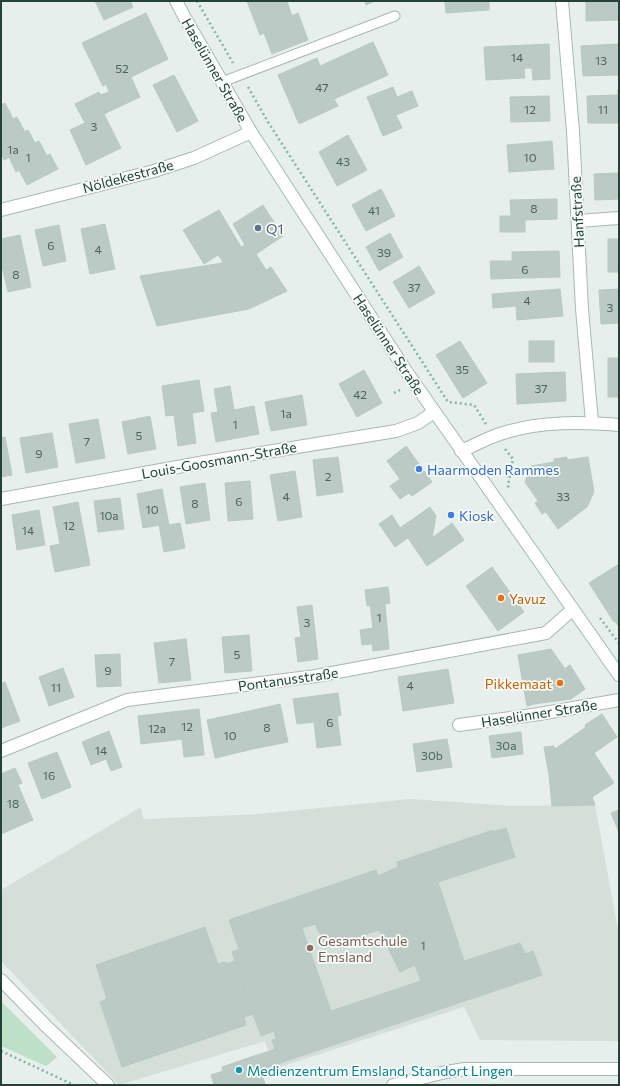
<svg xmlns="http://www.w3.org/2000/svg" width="620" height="1086" viewBox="0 0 620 1086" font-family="Commissioner,sans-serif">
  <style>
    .built { fill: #d4dfda }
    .green { fill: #bfe0c8 }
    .building { fill: #bbcac4; stroke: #b8c9c2; fill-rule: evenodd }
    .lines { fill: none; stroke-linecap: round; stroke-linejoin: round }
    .lane-casing { stroke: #a8b8b2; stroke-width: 11 }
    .street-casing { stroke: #a8b8b2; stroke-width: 14 }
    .secondary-casing { stroke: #a4bbb3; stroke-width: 14 }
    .path { stroke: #86b3a5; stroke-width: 2.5; stroke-dasharray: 2 3; stroke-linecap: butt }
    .lane { stroke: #fff; stroke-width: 9 }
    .street { stroke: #fff; stroke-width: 12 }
    .secondary { stroke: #fff; stroke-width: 12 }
    .service-dot { fill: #5c6f8a; stroke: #f7fbf9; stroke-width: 1.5 }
    .shop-dot { fill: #3f7fe0; stroke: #f7fbf9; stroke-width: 1.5 }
    .food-dot { fill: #e8710a; stroke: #f7fbf9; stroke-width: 1.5 }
    .education-dot { fill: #8d6e63; stroke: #f7fbf9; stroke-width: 1.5 }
    .culture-dot { fill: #0f9aa8; stroke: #f7fbf9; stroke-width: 1.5 }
    .labels { text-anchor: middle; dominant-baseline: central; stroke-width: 3.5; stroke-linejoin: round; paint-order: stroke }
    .number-label { font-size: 12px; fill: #4a645c }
    .street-label { font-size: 14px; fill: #24423a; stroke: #f7fbf9 }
    .service-label { font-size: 14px; fill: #4e5e75; stroke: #f7fbf9; text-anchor: start }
    .shop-label { font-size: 14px; fill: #366cbe; stroke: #f7fbf9; text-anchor: start }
    .food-label { font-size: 14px; fill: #c56008; stroke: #f7fbf9; text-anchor: start }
    .education-label { font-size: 14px; fill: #785e54; stroke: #f7fbf9; text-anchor: start }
    .culture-label { font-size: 14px; fill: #0d838f; stroke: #f7fbf9; text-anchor: start }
  </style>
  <rect width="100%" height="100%" fill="#e6efeb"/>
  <polygon class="built" points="410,799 513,806 595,805 619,935 619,1041 480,1040 464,1007 274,1069 265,1041 119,1085 1,961 1,890 141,807 143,819 259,814"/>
  <polygon class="green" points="1,1001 57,1057 46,1066 1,1046"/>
  <g class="building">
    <polygon points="95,1 130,1 133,7 104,20"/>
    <polygon points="247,1 287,1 292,16 298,13 308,40 272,54 264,33 260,35"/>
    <polygon points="365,1 375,1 366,5"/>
    <polygon points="445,1 489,1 489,10 446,13"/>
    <polygon points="586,1 619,1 619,20 586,21"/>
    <polygon points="146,13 168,59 131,77 140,97 108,112 100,95 109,92 106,84 103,86 82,43"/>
    <polygon points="373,42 388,75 334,99 338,106 299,124 278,75 317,58 320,66"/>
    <polygon points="549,44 550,79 533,80 532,68 524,68 525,78 486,80 484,47"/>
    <polygon points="619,44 619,75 583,76 581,46"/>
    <polygon points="174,75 198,121 177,132 153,85"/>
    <polygon points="393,87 397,97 412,91 418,106 396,115 402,128 383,136 367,97"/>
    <polygon points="618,90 619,123 588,123 587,96 618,95"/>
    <polygon points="99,92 108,112 104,114 121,148 86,165 70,130 85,123 75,104"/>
    <polygon points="549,96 550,121 511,122 510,97"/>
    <polygon points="5,103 13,119 1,125 1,105"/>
    <polygon points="17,117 25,132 1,144 1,125"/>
    <polygon points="28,130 35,143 4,160 1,153 1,144"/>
    <polygon points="348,135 367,170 337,186 319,152"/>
    <polygon points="39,141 47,156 16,172 9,157"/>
    <polygon points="552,141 554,169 509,172 507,145"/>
    <polygon points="50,154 58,169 27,185 19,170"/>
    <polygon points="619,173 619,199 595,200 594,174"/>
    <polygon points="381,189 395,216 366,231 352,205"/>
    <polygon points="557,199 557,219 525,220 525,232 500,232 500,216 511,216 510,200"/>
    <polygon points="263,205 283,236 256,254 266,270 271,267 287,291 249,309 157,326 140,276 223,263 221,259 245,245 233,224"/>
    <polygon points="219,210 241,247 221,259 218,255 204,264 183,230"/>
    <polygon points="105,224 115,269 90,274 81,229"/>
    <polygon points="59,225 66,261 43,266 35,230"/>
    <polygon points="390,233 403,257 379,271 366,247"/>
    <polygon points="20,235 31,287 8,292 1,262 1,239"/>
    <rect x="608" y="239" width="11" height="33"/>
    <polygon points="559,251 560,277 491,279 490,261 512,261 512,252"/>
    <polygon points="419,266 435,293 409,308 393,282"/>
    <polygon points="560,289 563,316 517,320 516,306 493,308 492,294"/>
    <polygon points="619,289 619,323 601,324 599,290"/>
    <polygon points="460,341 487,383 463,398 436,355"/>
    <rect x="529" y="341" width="25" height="21"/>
    <rect x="608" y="358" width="11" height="39"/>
    <polygon points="364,370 382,403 357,417 339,384"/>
    <polygon points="565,372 566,401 517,404 516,374"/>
    <polygon points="199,380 204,411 192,413 196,443 178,446 174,415 166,416 162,386"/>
    <polygon points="230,386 234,410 254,406 259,434 216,442 211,413 218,412 214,389"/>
    <polygon points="302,395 307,425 271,431 265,402"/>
    <polygon points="150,416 156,449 128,454 122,422"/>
    <polygon points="98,419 105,458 76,463 69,424"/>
    <polygon points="52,433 58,467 26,473 20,438"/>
    <polygon points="5,437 12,475 1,477 1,438"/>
    <polygon points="406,446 432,482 412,496 409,493 400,499 390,486 400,479 387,461"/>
    <polygon points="338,457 343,492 317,496 313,460"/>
    <polygon points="567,457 567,460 588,457 594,492 587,507 558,529 546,512 542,514 535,503 538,501 525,482 531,466 554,462 554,459"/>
    <polygon points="295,471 302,517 278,521 270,475"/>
    <polygon points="250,481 253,519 228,521 225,483"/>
    <polygon points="205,483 210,520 186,524 180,487"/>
    <polygon points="162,489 169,525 180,523 185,548 164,552 159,525 143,528 137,494"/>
    <polygon points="120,498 124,529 98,532 94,501"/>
    <polygon points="78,502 90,565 55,572 50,546 60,544 53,507"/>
    <polygon points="430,507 436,516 432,538 452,523 464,540 427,566 408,538 395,547 379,524 392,515 400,528"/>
    <polygon points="39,510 45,545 17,550 12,515"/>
    <polygon points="619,564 619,618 614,622 589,583"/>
    <polygon points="492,567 524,612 498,631 466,586"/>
    <polygon points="388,587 390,603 385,604 389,649 373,651 372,644 362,645 360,630 373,628 370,605 367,606 365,590"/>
    <polygon points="312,605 318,659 298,662 295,638 301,637 297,607"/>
    <polygon points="619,618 619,627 615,621"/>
    <polygon points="249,635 252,671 225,673 222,637"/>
    <polygon points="186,639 191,680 159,683 154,643"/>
    <polygon points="551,649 565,669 550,679 523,684 518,655"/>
    <polygon points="120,654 121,686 97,687 95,655"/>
    <polygon points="570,665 585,689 571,699 534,704 530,683 550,679"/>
    <polygon points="63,668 74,697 49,706 39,677"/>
    <polygon points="448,669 454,703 403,711 398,677"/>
    <polygon points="5,682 20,721 1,728 1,684"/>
    <polygon points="530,683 534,704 527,706 523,684"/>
    <polygon points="338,693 341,715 337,716 341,745 317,748 314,722 297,724 293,699"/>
    <polygon points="280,704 288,742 253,749 245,712"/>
    <polygon points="199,709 204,755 184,757 182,739 175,740 172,712"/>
    <polygon points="172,712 175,740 141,744 138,716"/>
    <polygon points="245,712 253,749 215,758 207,720"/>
    <polygon points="602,714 617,737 594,753 549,775 544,747 554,746 555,749 586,727 585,725"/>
    <polygon points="109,731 122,767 111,771 106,759 91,765 82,742"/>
    <polygon points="521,732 523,754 492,758 489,736"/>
    <polygon points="447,739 452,767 417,772 413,744"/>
    <polygon points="57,752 71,787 42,799 28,763"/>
    <polygon points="594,753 614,783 592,797 595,805 552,806 549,775"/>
    <polygon points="15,768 22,783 18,785 33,820 1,834 1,774"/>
    <polygon points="619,810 619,832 611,813"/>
    <path d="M506 828 515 857 438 882 464 961 520 943 525 954 533 951 542 975 280 1063 272 1040 276 1039 274 1031 261 1036 253 1014 232 952 239 949 229 920 376 870 378 876 398 867 397 862 493 830V832ZM315 924 327 947 379 930 400 972 415 965 421 981 331 1011 302 928Z"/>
    <polygon points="205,927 218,964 225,962 226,964 235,961 253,1014 244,1017 246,1025 122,1067 100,1002 107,999 96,965"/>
    <polygon points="276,1049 280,1064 256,1071 251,1057"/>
    <polygon points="251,1057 256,1071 260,1070 265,1084 261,1085 214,1085 211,1075 223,1071 222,1067"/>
  </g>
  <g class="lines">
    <defs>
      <polyline id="lane" points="222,82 395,16"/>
      <g id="street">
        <polyline points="562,1 573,131 582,309 592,422"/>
        <polyline points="1,210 154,171 194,158 251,132"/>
        <polyline points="578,221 619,218"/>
        <path d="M461 451C475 445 489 437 503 433 541 421 581 422 619 425"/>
        <polyline points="1,499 205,462 396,431 418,423 434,412"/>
        <polyline points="459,725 539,714 619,700"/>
        <polyline points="1,751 127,700 316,676 546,633 573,609"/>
        <polyline points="1,980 46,1026 108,1085"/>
        <polyline points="393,1085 446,1072 465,1069 619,1069"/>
      </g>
      <polyline id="secondary" points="176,1 185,18 251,132 406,371 619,675"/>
    </defs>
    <use href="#lane" class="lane-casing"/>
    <use href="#street" class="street-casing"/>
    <use href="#secondary" class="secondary-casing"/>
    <g class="path">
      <polyline points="197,1 233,63"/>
      <polyline points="248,87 268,122 448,402 474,405 486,424"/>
      <polyline points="394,393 400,390"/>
      <polyline points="505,449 513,459 508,486 509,488"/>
      <polyline points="600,618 619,643"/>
      <polyline points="1,1051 74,1085"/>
    </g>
    <use href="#lane" class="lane"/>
    <use href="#street" class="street"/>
    <use href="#secondary" class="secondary"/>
  </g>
  <circle class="service-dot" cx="258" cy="228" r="4"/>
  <g class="shop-dot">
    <circle cx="419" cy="469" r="4"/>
    <circle cx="451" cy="515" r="4"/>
  </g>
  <g class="food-dot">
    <circle cx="501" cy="598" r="4"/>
    <circle cx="560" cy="683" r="4"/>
  </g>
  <circle class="education-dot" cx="310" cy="948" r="4"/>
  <circle class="culture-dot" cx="239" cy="1070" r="4"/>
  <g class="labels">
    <g class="number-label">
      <text x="517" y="57">14</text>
      <text x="601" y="60">13</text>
      <text x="122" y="68">52</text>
      <text x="322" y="87">47</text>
      <text x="530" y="109">12</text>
      <text x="603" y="109">11</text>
      <text x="94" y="126">3</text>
      <text x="13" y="149">1a</text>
      <text x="28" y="157">1</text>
      <text x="530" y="157">10</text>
      <text x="343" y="161">43</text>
      <text x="534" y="208">8</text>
      <text x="374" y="210">41</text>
      <text x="51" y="245">6</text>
      <text x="98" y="249">4</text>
      <text x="384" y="252">39</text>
      <text x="525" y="269">6</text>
      <text x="16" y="274">8</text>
      <text x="414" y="287">37</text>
      <text x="527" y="300">4</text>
      <text x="610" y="307">3</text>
      <text x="462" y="369">35</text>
      <text x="541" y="388">37</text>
      <text x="360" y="394">42</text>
      <text x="286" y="413">1a</text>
      <text x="235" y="424">1</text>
      <text x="139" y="435">5</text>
      <text x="87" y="441">7</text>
      <text x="39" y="453">9</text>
      <text x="328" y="476">2</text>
      <text x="286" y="496">4</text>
      <text x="563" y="496">33</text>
      <text x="239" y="501">6</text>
      <text x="195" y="503">8</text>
      <text x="152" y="509">10</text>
      <text x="109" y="515">10a</text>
      <text x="69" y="525">12</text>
      <text x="28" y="530">14</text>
      <text x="379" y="617">1</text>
      <text x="307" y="622">3</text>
      <text x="237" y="654">5</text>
      <text x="172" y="661">7</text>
      <text x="108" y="670">9</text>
      <text x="410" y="685">4</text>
      <text x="56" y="687">11</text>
      <text x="330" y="722">6</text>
      <text x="187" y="726">12</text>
      <text x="267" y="727">8</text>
      <text x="157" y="728">12a</text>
      <text x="230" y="735">10</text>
      <text x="506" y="745">30a</text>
      <text x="101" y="750">14</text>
      <text x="432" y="755">30b</text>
      <text x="49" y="775">16</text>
      <text x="13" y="803">18</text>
      <text x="423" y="945">1</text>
    </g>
    <g class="street-label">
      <text transform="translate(215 70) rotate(60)">Haselünner Straße</text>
      <text transform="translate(128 176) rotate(-15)">Nöldekestraße</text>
      <text transform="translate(577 212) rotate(-93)">Hanfstraße</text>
      <text transform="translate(389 344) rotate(57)">Haselünner Straße</text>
      <text transform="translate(219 460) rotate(-10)">Louis-Goosmann-Straße</text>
      <text transform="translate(288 679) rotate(-8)">Pontanusstraße</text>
      <text transform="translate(539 713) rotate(-9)">Haselünner Straße</text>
    </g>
    <g class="service-label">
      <text x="266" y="228">Q1</text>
    </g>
    <g class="shop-label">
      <text x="427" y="469">Haarmoden Rammes</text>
      <text x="459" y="515">Kiosk</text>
    </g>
    <g class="food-label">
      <text x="509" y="598">Yavuz</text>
      <text x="552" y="683" text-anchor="end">Pikkemaat</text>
    </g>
    <g class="education-label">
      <text x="318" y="940">Gesamtschule<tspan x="318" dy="16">Emsland</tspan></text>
    </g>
    <g class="culture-label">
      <text x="247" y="1070">Medienzentrum Emsland, Standort Lingen</text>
    </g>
  </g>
  <rect width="620" height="1086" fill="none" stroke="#24423a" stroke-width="4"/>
</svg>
